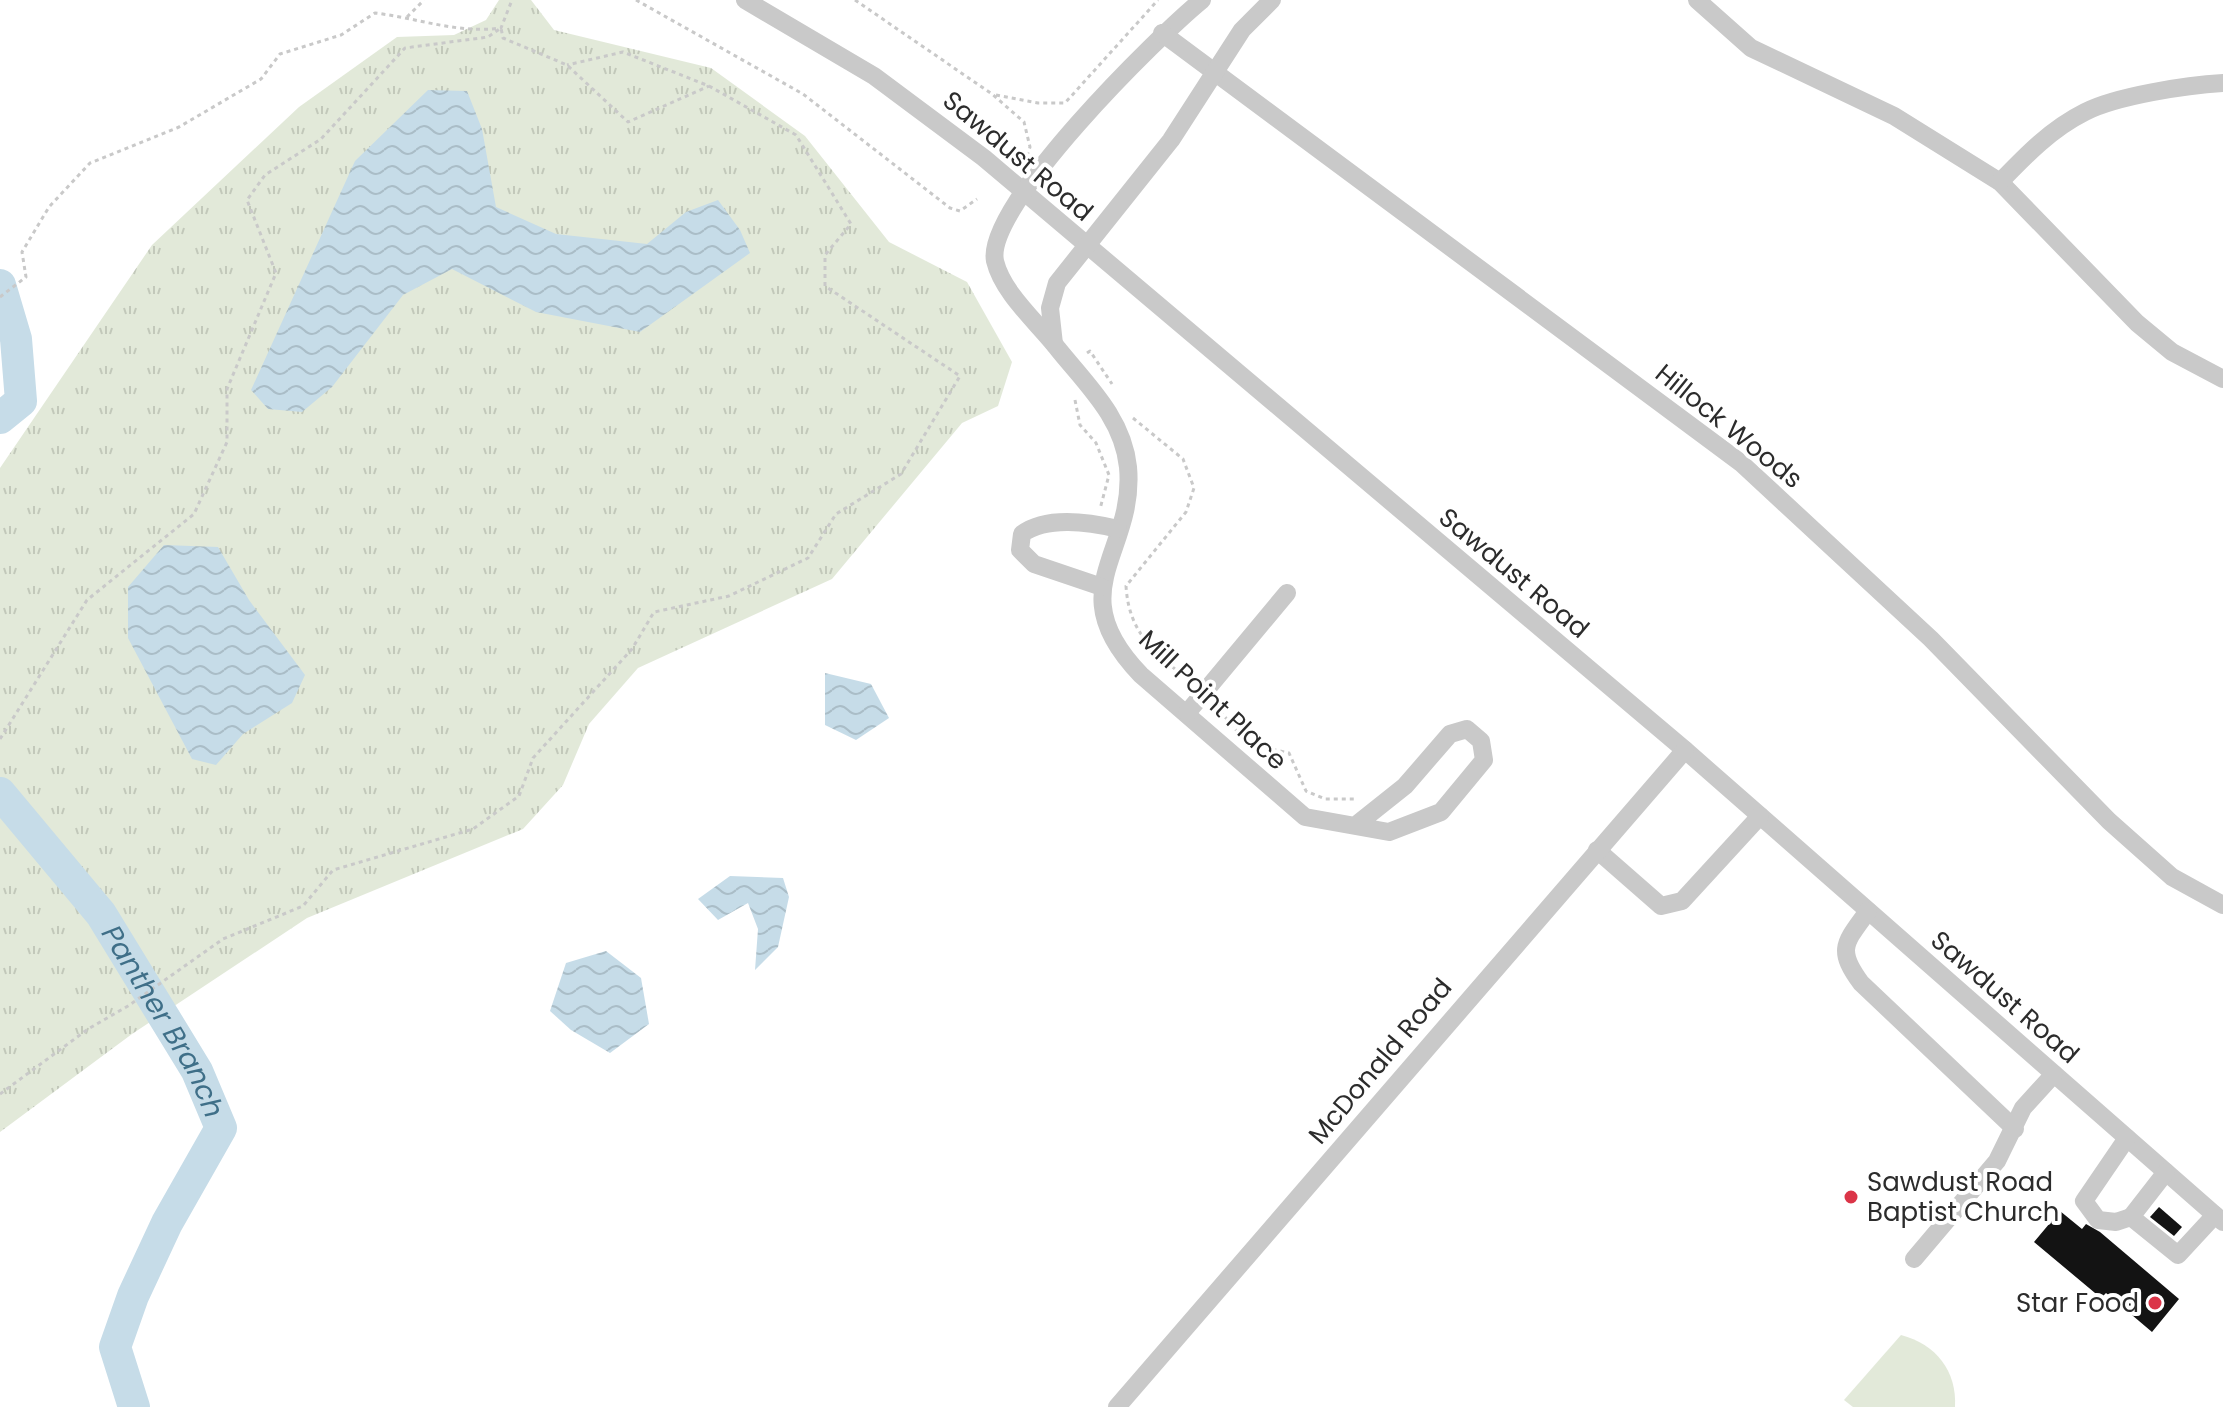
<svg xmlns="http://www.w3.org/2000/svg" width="2223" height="1407" viewBox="0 0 2223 1407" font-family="Poppins,sans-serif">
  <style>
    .grass { fill: url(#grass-tufts) }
    .pitch { fill: #e2e9d9 }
    .water { fill: url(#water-waves) }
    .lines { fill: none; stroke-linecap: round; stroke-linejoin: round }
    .river { stroke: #c6dce8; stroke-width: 32 }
    .building { fill: #131313 }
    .path { stroke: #c9c9c9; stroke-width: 3; stroke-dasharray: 4 4; stroke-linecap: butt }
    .minor { stroke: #c9c9c9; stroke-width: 18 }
    .poi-dot { fill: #db3548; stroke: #fff; stroke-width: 3 }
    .labels { text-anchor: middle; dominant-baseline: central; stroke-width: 8; stroke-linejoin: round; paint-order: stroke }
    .street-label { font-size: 26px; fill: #2c2c2c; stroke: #fff }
    .poi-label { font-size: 26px; fill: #2c2c2c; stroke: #fff; text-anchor: start }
    .water-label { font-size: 28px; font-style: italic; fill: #3f6f88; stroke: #fff }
  </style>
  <defs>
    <pattern id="grass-tufts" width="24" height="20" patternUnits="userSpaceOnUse" patternTransform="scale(2)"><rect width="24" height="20" fill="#e2e9d9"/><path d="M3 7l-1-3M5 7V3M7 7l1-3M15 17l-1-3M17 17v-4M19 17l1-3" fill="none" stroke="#c2c8ba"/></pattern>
    <pattern id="water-waves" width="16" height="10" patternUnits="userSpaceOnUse" patternTransform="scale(2)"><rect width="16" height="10" fill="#c6dce8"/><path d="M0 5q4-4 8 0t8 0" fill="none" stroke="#aabdc7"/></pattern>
  </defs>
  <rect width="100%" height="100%" fill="#fff"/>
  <polygon class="grass" points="499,0 531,0 554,30 711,68 805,136 889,242 967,282 1012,362 998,406 962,423 832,579 638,668 589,724 563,785 523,829 307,918 132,1034 0,1132 0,468 152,245 299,107 397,37 454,35 486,20"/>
  <path class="pitch" d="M1901 1335C1936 1344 1957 1371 1955 1407H1853L1844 1400Z"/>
  <g class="water">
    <polygon points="428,90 467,91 482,129 496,207 556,234 647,244 686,212 718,200 740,230 750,253 640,332 536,312 452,269 403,295 332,387 302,412 268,409 251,390 355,161"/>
    <polygon points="164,545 218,547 249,600 305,675 292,703 243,734 216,765 192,759 128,638 128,587"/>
    <polygon points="825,673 871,684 889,718 856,740 825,725"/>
    <polygon points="730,876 783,878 789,897 778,947 755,970 758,929 748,903 718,920 698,899"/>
    <polygon points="606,951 641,978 649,1024 610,1053 571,1030 550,1011 566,963"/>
  </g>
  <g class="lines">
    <g class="river">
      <polyline points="0,285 16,339 21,401 0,418"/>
      <path id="s1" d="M0 793 101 914 197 1071 221 1128 167 1223 133 1296 115 1347 134 1407"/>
    </g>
  </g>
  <g class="building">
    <polygon points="2159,1207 2182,1227 2174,1236 2150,1217"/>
    <polygon points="2060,1211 2082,1229 2086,1224 2100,1232 2179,1299 2152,1332 2106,1293 2101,1298 2034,1242"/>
  </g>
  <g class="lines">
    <g class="path">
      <polyline points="636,0 803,94 950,208 960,211 977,199"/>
      <polyline points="855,0 992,94 1024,122 1030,147 1027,156"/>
      <polyline points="407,17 424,0"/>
      <polyline points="996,95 1038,103 1065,103 1158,0"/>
      <path d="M0 297 26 277 22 252 49 207 90 163 179 127 261 79 280 54 341 35 375 13C418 18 457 34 501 28L512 0"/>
      <polyline points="1087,353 1090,351 1112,384"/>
      <polyline points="1075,400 1080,425 1096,443 1109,475 1100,509"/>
      <path d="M1133 418 1183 459 1194 488 1186 512 1126 586C1129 634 1154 651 1189 681"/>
      <polyline points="1215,705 1241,736"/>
      <polyline points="0,739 87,600 194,514 227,442 227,389 276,273 247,200 265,175 321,139 405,48 488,37 501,28 503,38 567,65 628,122 709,86"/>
      <polyline points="1249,744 1289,753 1306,791 1325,799 1354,799"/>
      <polyline points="0,1094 88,1029 128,1006 223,939 303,906 333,870 473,829 519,796 533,758 632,649 654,612 729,596 808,558 836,514 901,474 960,376 825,286 825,255 851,224 796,135 709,86 623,52 567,65"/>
    </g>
    <g class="minor">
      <polyline points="745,0 874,76 984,158 1685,750 2223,1222"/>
      <path d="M1202 0C1158 36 984 207 995 261 1003 294 1038 323 1058 349 1087 385 1123 418 1128 467 1136 554 1058 589 1141 675L1305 817 1389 832 1441 812 1484 760 1481 741 1467 729 1450 734 1405 786 1356 825"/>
      <polyline points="1697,0 1751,48 1894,116 2000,182 2137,323 2172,352 2223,379"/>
      <polyline points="1162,33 1741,463 1931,639 2109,821 2172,877 2223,905"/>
      <path d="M2000 182C2026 155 2051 129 2085 112 2116 96 2187 85 2223 83"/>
      <polyline points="1054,344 1050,308 1057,283 1171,140 1242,30 1272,0"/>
      <path d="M1102 587 1034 564 1020 550 1022 534C1046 516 1089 522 1118 529"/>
      <polyline points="1187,713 1287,593"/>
      <polyline points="1597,850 1661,906 1682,901 1760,816"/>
      <path d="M1868 911C1845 943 1836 949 1861 983L2015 1129"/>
      <polyline points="2127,1138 2084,1201 2098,1220 2116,1222 2131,1217"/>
      <polyline points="2166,1172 2131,1217 2178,1255 2215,1215"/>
      <polyline points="1914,1259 1997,1161 2023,1108 2054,1074"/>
      <polyline points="1117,1407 1685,750"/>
    </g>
  </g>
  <g class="poi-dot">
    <circle cx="1851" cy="1197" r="8"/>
    <circle cx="2155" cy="1303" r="8"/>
  </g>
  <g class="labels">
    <g class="street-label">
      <text transform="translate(1018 156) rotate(40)">Sawdust Road</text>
      <text transform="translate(1729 426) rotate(39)">Hillock Woods</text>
      <text transform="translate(1514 573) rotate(40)">Sawdust Road</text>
      <text transform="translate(1213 700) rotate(43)">Mill Point Place</text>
      <text transform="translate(2005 997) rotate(41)">Sawdust Road</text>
      <text transform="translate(1380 1061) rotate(-50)">McDonald Road</text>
    </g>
    <g class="poi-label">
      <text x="1867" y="1182">Sawdust Road<tspan x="1867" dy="30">Baptist Church</tspan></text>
      <text x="2139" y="1303" text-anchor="end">Star Food</text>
    </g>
    <g class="water-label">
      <text stroke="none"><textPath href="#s1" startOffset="282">Panther Branch</textPath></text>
    </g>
  </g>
</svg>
